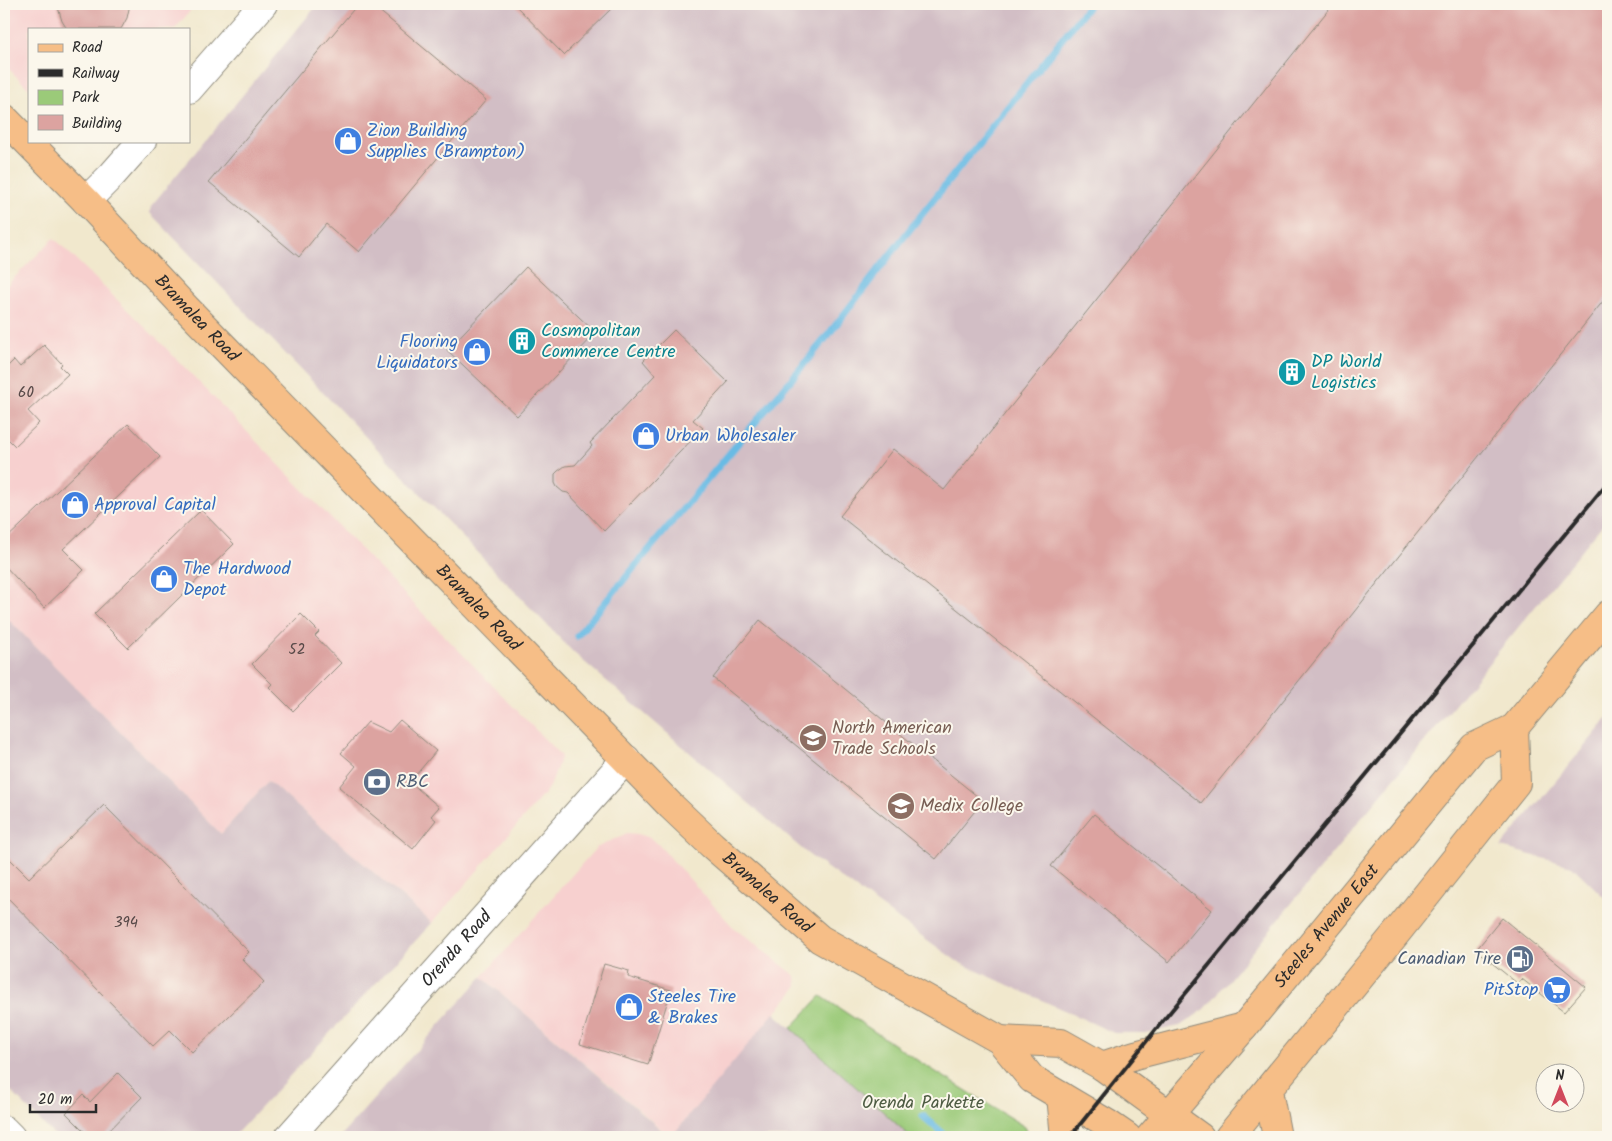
<svg xmlns="http://www.w3.org/2000/svg" width="1612" height="1141" viewBox="0 0 1612 1141" font-family="Kalam,sans-serif">
  <style>
    .built { fill: #f7d0cf }
    .industrial { fill: #d2bec5 }
    .green { fill: #9bca79; stroke: #637a52 }
    .lines { fill: none; stroke-linecap: round; stroke-linejoin: round }
    .stream { stroke: #69bbe4; stroke-width: 7 }
    .building { fill: #dca3a0 }
    .minor-casing { stroke: #8e8a7c; stroke-width: 30 }
    .major-casing { stroke: #8e8a7c; stroke-width: 30 }
    .minor { stroke: #fff; stroke-width: 28 }
    .major { stroke: #f6be87; stroke-width: 28 }
    .rail { stroke: #2b2b2b; stroke-width: 4 }
    .labels { text-anchor: middle; dominant-baseline: central; stroke-width: 4; stroke-linejoin: round; paint-order: stroke }
    .number-label { font-size: 15px; fill: #574948 }
    .shop-label { font-size: 18px; fill: #366cbe; stroke: #fbf7ec; text-anchor: start }
    .street-label { font-size: 18px; fill: #2b2b2b; stroke: #fbf7ec }
    .culture-label { font-size: 18px; fill: #0d838f; stroke: #fbf7ec; text-anchor: start }
    .education-label { font-size: 18px; fill: #785e54; stroke: #fbf7ec; text-anchor: start }
    .service-label { font-size: 18px; fill: #4e5e75; stroke: #fbf7ec; text-anchor: start }
    .park-label { font-size: 18px; fill: #4d5b42; stroke: #fbf7ec }
  </style>
  <rect width="100%" height="100%" fill="#fbf7ec"/>
  <filter id="ink" filterUnits="userSpaceOnUse"><feTurbulence type="fractalNoise" baseFrequency=".02" numOctaves="2"/><feDisplacementMap in="SourceGraphic" scale="10" xChannelSelector="R" yChannelSelector="G"/><feConvolveMatrix kernelMatrix="1 2 1 2 8 2 1 2 1" color-interpolation-filters="sRGB"/></filter>
  <filter id="wash" filterUnits="userSpaceOnUse"><feTurbulence type="fractalNoise" baseFrequency=".0096" numOctaves="4" result="noise"/><feDisplacementMap in="SourceGraphic" scale="20" xChannelSelector="R" yChannelSelector="G"/><feGaussianBlur stdDeviation="1.12" result="paint"/><feColorMatrix in="noise" values="0 0 0 0 0 0 0 0 0 0 0 0 0 0 0 0 0 1.4 0 .05"/><feComposite in="paint" operator="in"/></filter>
  <g filter="url(#wash)">
    <rect width="100%" height="100%" fill="#f1e8cd"/>
    <g class="built">
      <polygon points="4,4 196,4 175,29 29,29 29,89 4,64"/>
      <polygon points="54,238 160,342 561,756 552,782 544,794 432,923 268,781 221,834 4,615 4,288"/>
      <polygon points="627,833 638,834 648,837 657,843 734,928 796,976 797,987 671,1137 482,977 596,848"/>
    </g>
    <g class="industrial">
      <polygon points="318,4 1608,4 1608,518 1205,1009 1180,1026 1146,1033 1114,1033 958,962 809,855 574,653 150,213 151,206"/>
      <polygon points="4,615 221,834 268,781 432,923 233,1137 56,1137 4,1084"/>
      <polygon points="1608,718 1608,901 1572,866 1501,847"/>
      <polygon points="482,977 670,1137 340,1137"/>
      <polygon points="774,1013 791,1028 911,1137 671,1137"/>
    </g>
    <polygon class="green" points="821,996 920,1062 1025,1127 1030,1137 911,1137 791,1028"/>
    <g class="lines">
      <g class="stream">
        <polyline points="577,636 825,339 907,233 1090,4"/>
        <polyline points="923,1116 947,1137"/>
      </g>
    </g>
    <g id="blocks">
      <g class="building">
        <polygon points="57,4 130,4 127,18 121,29 67,29 62,21"/>
        <polygon points="358,4 371,4 486,100 359,252 326,224 299,257 209,182"/>
        <polygon points="514,4 616,4 564,55"/>
        <polygon points="1333,4 1608,4 1608,295 1201,803 840,516 893,449 944,490"/>
        <polygon points="526,267 596,333 517,416 447,350"/>
        <polygon points="674,330 728,382 693,420 703,428 604,531 568,493 563,492 557,487 555,483 555,474 558,471 565,466 575,465 592,446 590,443 655,375 643,361"/>
        <polygon points="44,345 62,364 60,366 68,374 28,411 39,423 15,446 4,435 4,370 14,360 20,367"/>
        <polygon points="128,424 160,457 63,549 84,570 44,608 4,565 4,541"/>
        <polygon points="201,510 234,544 128,648 94,614"/>
        <polygon points="301,614 319,632 315,636 341,663 293,711 269,687 272,684 252,664"/>
        <polygon points="760,620 983,801 936,859 713,678"/>
        <polygon points="400,720 436,751 410,782 439,807 431,816 436,820 413,849 339,787 356,766 341,753 368,722 389,732"/>
        <polygon points="104,805 249,952 242,959 264,982 192,1052 170,1030 153,1046 4,894 4,853 29,878"/>
        <polygon points="1094,814 1212,910 1169,962 1051,866"/>
        <polygon points="1502,918 1586,987 1564,1012 1522,979 1518,984 1476,950"/>
        <polygon points="604,964 629,971 628,977 671,990 648,1065 580,1044"/>
        <polygon points="118,1073 142,1097 103,1137 90,1137 66,1113 83,1095 90,1102"/>
      </g>
    </g>
  </g>
  <g filter="url(#ink)">
    <use href="#blocks" fill-opacity="0" stroke="#8e8a7c" stroke-width="1"/>
    <g class="lines">
      <defs>
        <g id="minor">
          <polyline points="189,89 263,4"/>
          <polyline points="86,201 112,175 142,141"/>
          <polyline points="4,1130 11,1137"/>
          <path id="s1" d="M289 1137 626 759"/>
        </g>
        <g id="major">
          <path id="s2" d="M4 118 86 201 186 308 671 806 712 845 820 939 1000 1040 1032 1079 1108 1124 1127 1137"/>
          <polyline points="1000,1040 1061,1043 1102,1066 1200,1137"/>
          <polyline points="1102,1066 1135,1055 1244,1027"/>
          <polyline points="1268,1091 1277,1137"/>
          <polyline points="1061,1096 1065,1137"/>
          <path id="s3" d="M1150 1137 1244 1027 1474 747 1514 728 1608 615"/>
          <polyline points="1229,1137 1398,931 1516,783 1514,728"/>
        </g>
      </defs>
      <use href="#minor" class="minor-casing"/>
      <use href="#major" class="major-casing"/>
      <use href="#minor" class="minor"/>
      <use href="#major" class="major"/>
      <polyline class="rail" points="1070,1137 1162,1022 1608,482"/>
    </g>
  </g>
  <defs>
    <symbol id="shop-disc" viewBox="-11 -11 22 22"><circle r="9.5" fill="#3f7fe0" stroke="#fbf7ec"/><path d="M-5-2.5h2.3a2.7 3.5 0 0 1 5.4 0H5L5.5 6h-11ZM-1.5-2.5h3a1.5 2.3 0 0 0-3 0Z" fill="#fff"/></symbol>
    <symbol id="building-disc" viewBox="-11 -11 22 22"><circle r="9.5" fill="#0f9aa8" stroke="#fbf7ec"/><path d="M-4-6H4V6H1V3H-1V6H-4ZM-2.5-4.3h1.7v1.8h-1.7ZM.8-4.3h1.7v1.8H.8ZM-2.5-1h1.7V.8h-1.7ZM.8-1h1.7V.8H.8Z" fill="#fff"/></symbol>
    <symbol id="university-disc" viewBox="-11 -11 22 22"><circle r="9.5" fill="#8d6e63" stroke="#fbf7ec"/><path d="M0-5L7-2L0 1L-7-2ZM-4 1L0 2.5L4 1V4Q0 6-4 4Z" fill="#fff"/></symbol>
    <symbol id="bank-disc" viewBox="-11 -11 22 22"><circle r="9.5" fill="#5c6f8a" stroke="#fbf7ec"/><path d="M-6-4H6V4H-6ZM0-2.3a2.3 2.3 0 1 0 0 4.6a2.3 2.3 0 1 0 0-4.6Z" fill="#fff"/></symbol>
    <symbol id="fuel-disc" viewBox="-11 -11 22 22"><circle r="9.5" fill="#5c6f8a" stroke="#fbf7ec"/><path d="M-5.5-6h7V0h2V4h1.3V-2.5L3-4.5l.8-.8L6-3V5H2.5V1h-1V6h-7ZM-4.2-4.7v3.2H.2V-4.7Z" fill="#fff"/></symbol>
    <symbol id="supermarket-disc" viewBox="-11 -11 22 22"><circle r="9.5" fill="#3f7fe0" stroke="#fbf7ec"/><path d="M-6-5.5h2.5l.6 2H6L4.5 2H-2.5L-4.4-4H-6ZM-1.5 3.2a1.3 1.3 0 1 0 .1 0ZM3 3.2a1.3 1.3 0 1 0 .1 0Z" fill="#fff"/></symbol>
  </defs>
  <g fill-rule="evenodd">
    <use href="#shop-disc" x="332" y="125" width="32" height="32"/>
    <use href="#building-disc" x="506" y="325" width="32" height="32"/>
    <use href="#shop-disc" x="461" y="336" width="32" height="32"/>
    <use href="#building-disc" x="1276" y="356" width="32" height="32"/>
    <use href="#shop-disc" x="630" y="420" width="32" height="32"/>
    <use href="#shop-disc" x="59" y="489" width="32" height="32"/>
    <use href="#shop-disc" x="148" y="563" width="32" height="32"/>
    <use href="#university-disc" x="797" y="722" width="32" height="32"/>
    <use href="#bank-disc" x="361" y="766" width="32" height="32"/>
    <use href="#university-disc" x="885" y="790" width="32" height="32"/>
    <use href="#fuel-disc" x="1504" y="943" width="32" height="32"/>
    <use href="#supermarket-disc" x="1541" y="974" width="32" height="32"/>
    <use href="#shop-disc" x="613" y="991" width="32" height="32"/>
  </g>
  <g class="labels">
    <g class="number-label">
      <text x="26" y="393">60</text>
      <text x="297" y="650">52</text>
      <text x="126" y="923">394</text>
    </g>
    <g class="shop-label">
      <text x="367" y="131">Zion Building<tspan x="367" dy="21">Supplies (Brampton)</tspan></text>
      <text x="458" y="342" text-anchor="end">Flooring<tspan x="458" dy="21">Liquidators</tspan></text>
      <text x="665" y="436">Urban Wholesaler</text>
      <text x="94" y="505">Approval Capital</text>
      <text x="183" y="569">The Hardwood<tspan x="183" dy="21">Depot</tspan></text>
      <text x="1538" y="990" text-anchor="end">PitStop</text>
      <text x="648" y="997">Steeles Tire<tspan x="648" dy="21">&amp; Brakes</tspan></text>
    </g>
    <g class="street-label">
      <text stroke="none"><textPath href="#s2" startOffset="278">Bramalea Road</textPath></text>
      <text stroke="none"><textPath href="#s2" startOffset="682">Bramalea Road</textPath></text>
      <text stroke="none"><textPath href="#s2" startOffset="1088">Bramalea Road</textPath></text>
      <text stroke="none"><textPath href="#s3" startOffset="275">Steeles Avenue East</textPath></text>
      <text stroke="none"><textPath href="#s1" startOffset="252">Orenda Road</textPath></text>
    </g>
    <g class="culture-label">
      <text x="541" y="331">Cosmopolitan<tspan x="541" dy="21">Commerce Centre</tspan></text>
      <text x="1311" y="362">DP World<tspan x="1311" dy="21">Logistics</tspan></text>
    </g>
    <g class="education-label">
      <text x="832" y="728">North American<tspan x="832" dy="21">Trade Schools</tspan></text>
      <text x="920" y="806">Medix College</text>
    </g>
    <g class="service-label">
      <text x="396" y="782">RBC</text>
      <text x="1501" y="959" text-anchor="end">Canadian Tire</text>
    </g>
    <g class="park-label">
      <text x="923" y="1103">Orenda Parkette</text>
    </g>
  </g>
  <rect width="1612" height="1141" fill="none" stroke="#fbf7ec" stroke-width="20"/>
  <rect x="28" y="28" width="162" height="115" fill="#fbf7ec" stroke="#a8a59f"/>
  <rect x="38" y="44" width="25" height="8" fill="#f6be87" stroke="#a8a59f"/>
  <text x="72" y="52" font-size="15" fill="#2b2b2b">Road</text>
  <rect x="38" y="69" width="25" height="8" fill="#2b2b2b" stroke="#a8a59f"/>
  <text x="72" y="78" font-size="15" fill="#2b2b2b">Railway</text>
  <rect x="38" y="90" width="25" height="15" fill="#9bca79" stroke="#a8a59f"/>
  <text x="72" y="102" font-size="15" fill="#2b2b2b">Park</text>
  <rect x="38" y="115" width="25" height="15" fill="#dca3a0" stroke="#a8a59f"/>
  <text x="72" y="128" font-size="15" fill="#2b2b2b">Building</text>
  <g transform="translate(1560 1088)"><circle r="24" fill="#fbf7ec" stroke="#a8a59f"/>
  <path d="M0-4L9 19L0 12L-9 19Z" fill="#d1495b"/>
  <text y="-8" font-size="14" font-weight="bold" text-anchor="middle" fill="#2b2b2b">N</text>
  </g>
  <path d="M30 1104v8h66v-8" fill="none" stroke="#2b2b2b" stroke-width="2.5"/>
  <text x="38" y="1104" font-size="15" fill="#2b2b2b" stroke="#fbf7ec" stroke-width="4" paint-order="stroke">20 m</text>
</svg>
